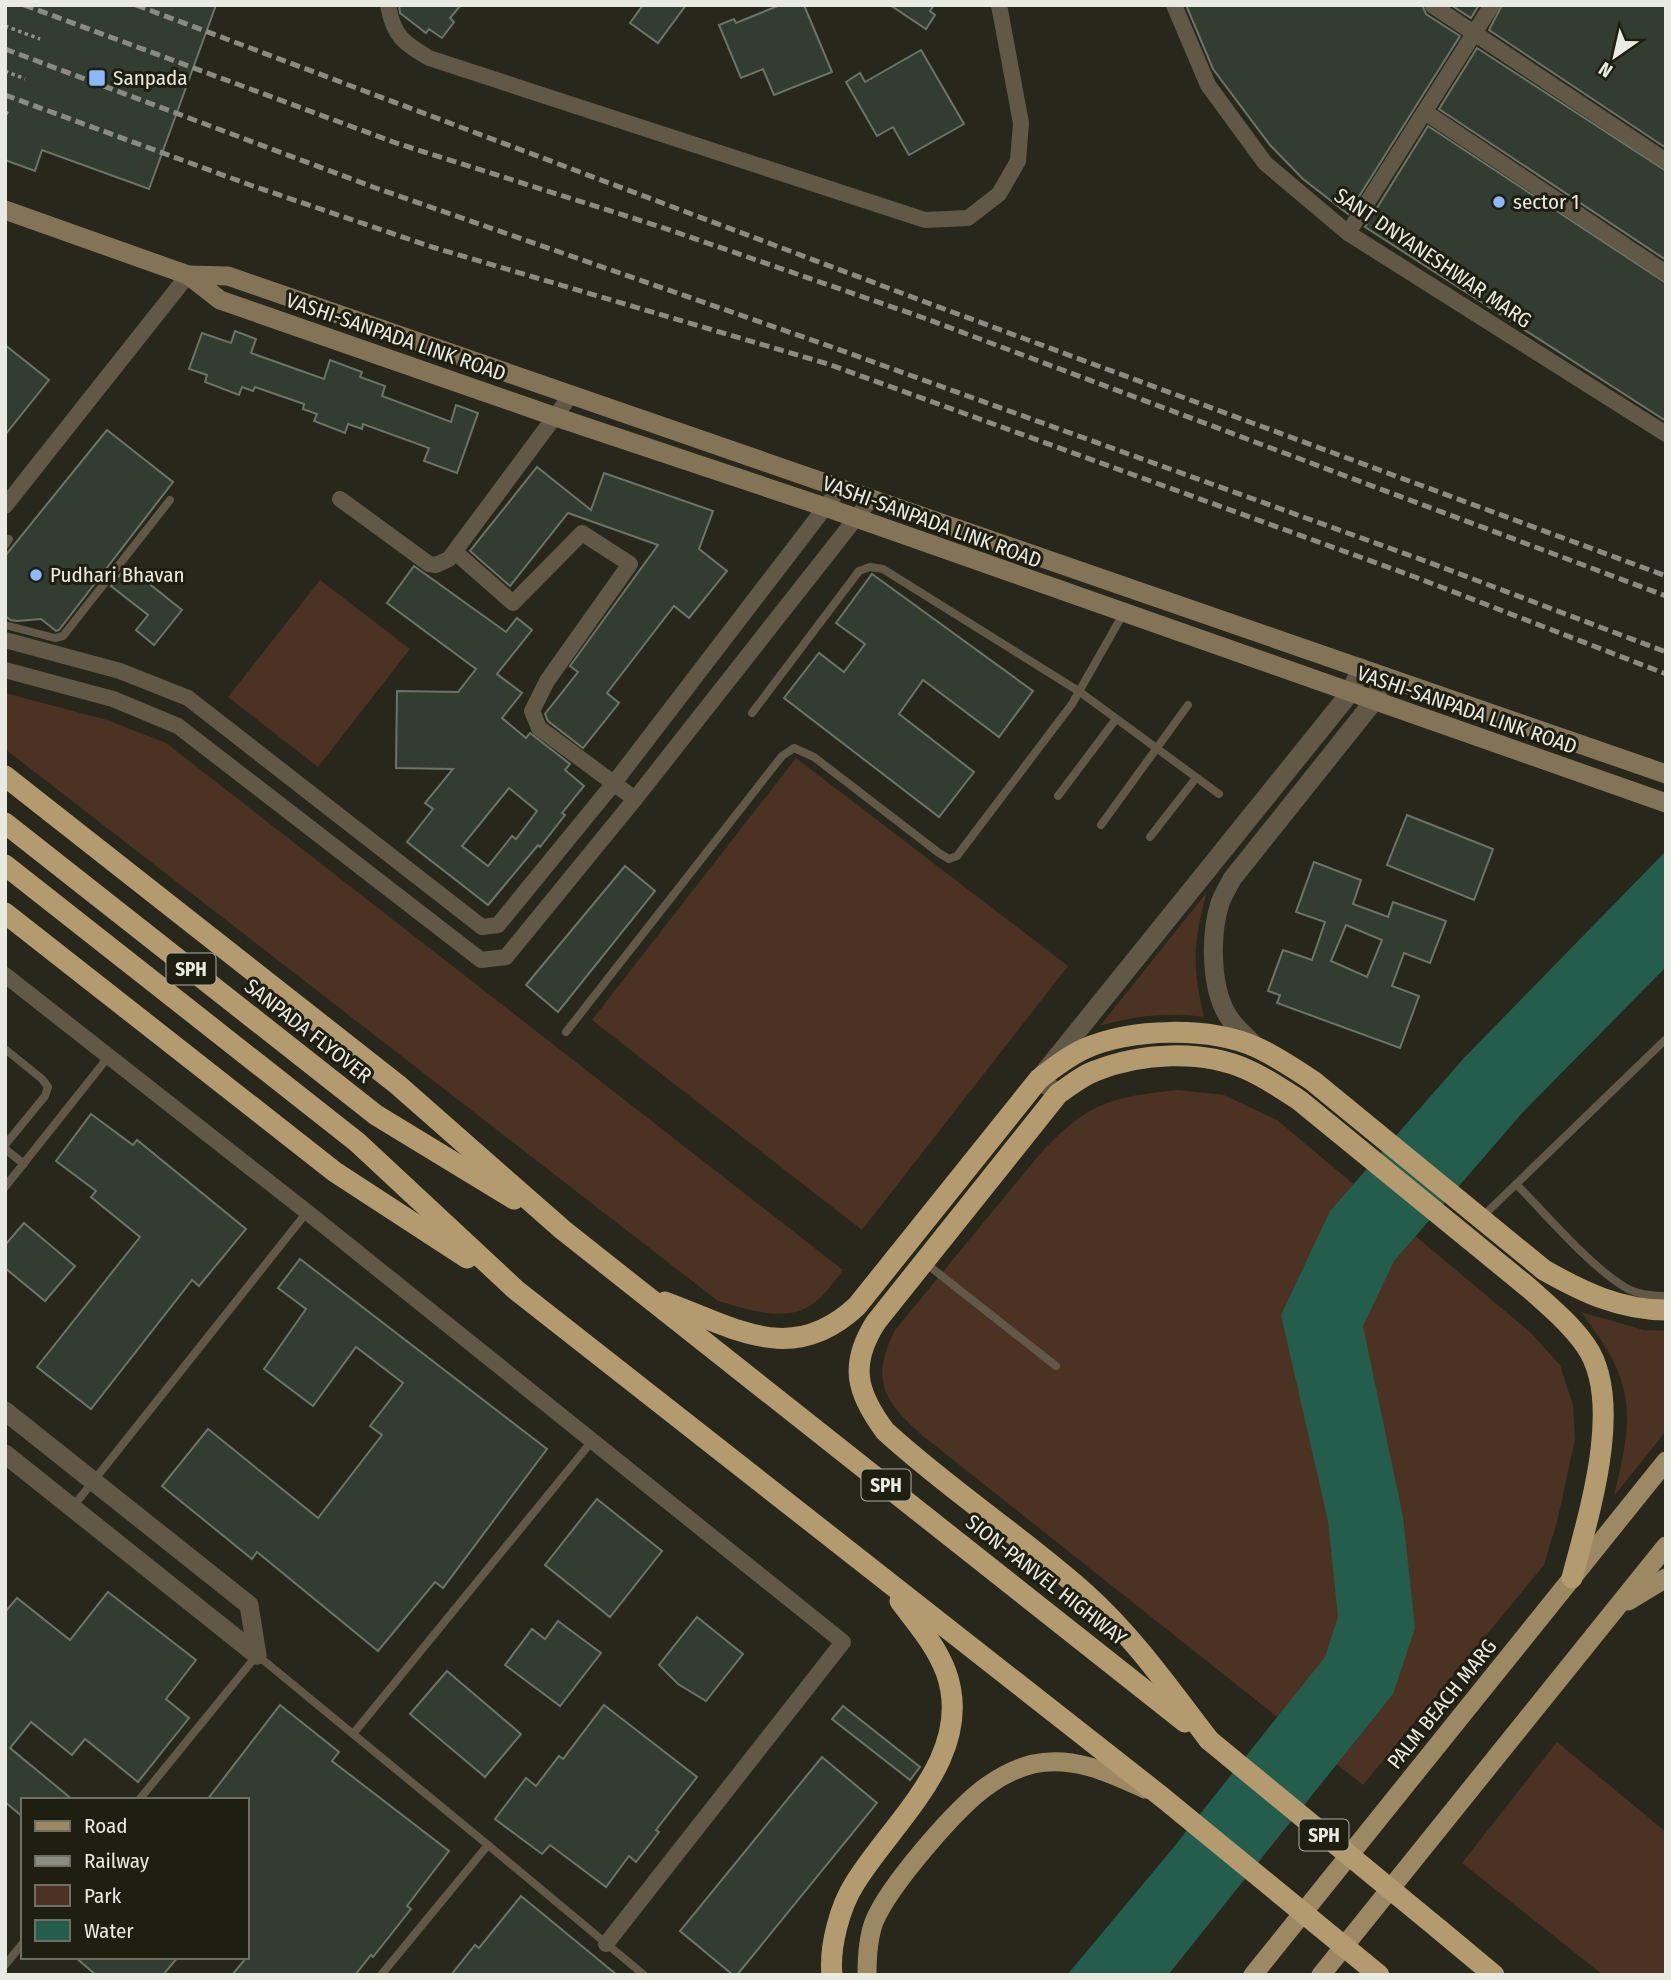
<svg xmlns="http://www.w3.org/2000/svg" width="1671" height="1980" viewBox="0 0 1671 1980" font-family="'Fira Sans Condensed',sans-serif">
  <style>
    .green { fill: #4b3222 }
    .water { fill: #255d4c }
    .building { fill: #323c30; stroke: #6a7568; stroke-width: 2; fill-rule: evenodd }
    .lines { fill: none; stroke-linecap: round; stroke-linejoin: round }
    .path { stroke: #919287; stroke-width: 3.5; stroke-dasharray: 3.5 3.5; stroke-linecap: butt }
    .service { stroke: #625847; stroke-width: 8 }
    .minor { stroke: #625847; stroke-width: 16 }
    .tertiary { stroke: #625847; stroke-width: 19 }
    .secondary { stroke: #837357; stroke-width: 19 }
    .primary { stroke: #9d8864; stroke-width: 19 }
    .motorway { stroke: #b49b6f; stroke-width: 21 }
    .rail { stroke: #8b8c81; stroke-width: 5; stroke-dasharray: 10 5; stroke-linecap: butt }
    .motorway-bridge { stroke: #b49b6f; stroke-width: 21 }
    .poi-dot { fill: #8bb9fc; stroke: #1e1f11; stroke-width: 2.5 }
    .labels { text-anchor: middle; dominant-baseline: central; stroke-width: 6; stroke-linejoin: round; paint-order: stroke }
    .shield { fill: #1e1f11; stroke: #acada3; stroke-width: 2 }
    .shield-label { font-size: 19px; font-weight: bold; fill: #e9eae1 }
    .poi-label { font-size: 21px; fill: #e9eae1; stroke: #1e1f11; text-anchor: start }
    .street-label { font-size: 21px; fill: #e9eae1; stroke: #1e1f11 }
  </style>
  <rect width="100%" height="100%" fill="#27281b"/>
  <g class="green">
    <polygon points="320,580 410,649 318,767 228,697"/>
    <path d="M5 693 107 720 166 743 843 1270C834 1282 826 1294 814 1303 787 1324 747 1309 718 1301L5 749Z"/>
    <polygon points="796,758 1068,966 862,1230 592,1020"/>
    <path d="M1207 892C1193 941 1192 967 1204 1017 1167 1012 1135 1016 1100 1026Z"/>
    <path d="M1178 1090 1224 1095 1277 1120 1530 1332 1560 1365 1573 1405 1575 1439 1558 1518 1544 1565 1363 1785 923 1436C883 1401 870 1380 895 1330L1039 1155C1087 1103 1109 1097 1178 1090Z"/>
    <path d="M1581 1312 1644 1330 1666 1331V1431L1614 1496C1635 1412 1635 1382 1581 1312Z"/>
    <polygon points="1557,1742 1666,1832 1666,1975 1603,1975 1462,1863"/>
  </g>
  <polygon class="water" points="1666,851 1666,967 1523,1112 1394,1261 1363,1326 1403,1517 1415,1628 1393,1694 1168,1975 1067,1975 1169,1853 1325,1657 1338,1617 1328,1521 1281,1315 1330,1211 1464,1058"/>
  <g class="building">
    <polygon points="5,5 216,5 149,189 42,150 35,171 5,160"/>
    <polygon points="399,5 461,5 450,18 454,22 442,38 429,29 426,33 400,13"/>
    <polygon points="643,5 686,5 658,43 630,23"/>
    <polygon points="780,5 804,5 832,72 774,95 763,69 741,78 719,25 734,19 736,23"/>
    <polygon points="890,5 934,5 930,11 935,15 926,29"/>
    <polygon points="1186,5 1422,5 1426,14 1460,36 1348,214 1303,179 1270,145 1213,69"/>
    <polygon points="1451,5 1479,5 1471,18"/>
    <polygon points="1502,5 1666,5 1666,148 1489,30"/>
    <polygon points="1477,48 1666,171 1666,260 1439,109"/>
    <polygon points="921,50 964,124 909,155 893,127 877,136 846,82 860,73 865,82"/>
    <polygon points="1428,126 1666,283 1666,421 1365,227"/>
    <polygon points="235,331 256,339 251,353 324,379 330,360 362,372 360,377 385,386 382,396 451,422 456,405 478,413 457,473 424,461 429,448 363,424 362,429 348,424 345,433 314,421 317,414 303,409 304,404 255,387 253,391 242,387 239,395 205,382 207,375 189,369 202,333 231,343"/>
    <polygon points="5,345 49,380 5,435"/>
    <polygon points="107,430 173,482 59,630 56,631 41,619 17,621 11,620 5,616 5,556"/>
    <polygon points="537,467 591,510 604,473 713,511 699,549 727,571 689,618 674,606 607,693 619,703 583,748 548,721 545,714 578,672 570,666 658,545 568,513 510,586 470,551"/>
    <polygon points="127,566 182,610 154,645 136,630 148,615 111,586"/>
    <path d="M414 566 506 632 517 618 532 630 497 674 522 693 502 718 526 738 530 733 570 764 565 770 584 786 562 813 565 815 540 847 538 845 488 905 407 842 433 809 425 803 453 769 396 768 397 691 458 692 476 669 387 603ZM509 788 537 811 516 839 512 836 488 866 462 846Z"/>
    <polygon points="872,574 1033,691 999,737 923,680 899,714 974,772 939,817 784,698 819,653 844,672 865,644 836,623"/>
    <polygon points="1407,815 1493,849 1474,900 1387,865"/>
    <path d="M1314 862 1361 880 1353 904 1388 917 1393 902 1446 921 1430 963 1404 953 1392 986 1419 996 1400 1048 1277 1003 1280 995 1268 991 1283 950 1312 960 1325 922 1296 912ZM1346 925 1382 940 1367 977 1331 961Z"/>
    <polygon points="625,866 655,891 558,1012 526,985"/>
    <polygon points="91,1114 133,1145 137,1140 246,1229 199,1286 192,1280 91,1409 37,1367 140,1237 91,1197 96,1191 56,1161"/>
    <polygon points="24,1223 75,1266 45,1301 5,1268 5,1245"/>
    <polygon points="300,1259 547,1449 443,1588 435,1582 378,1651 257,1552 252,1559 162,1486 208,1429 318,1518 382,1435 370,1426 403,1383 356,1347 313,1406 264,1369 306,1309 278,1288"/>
    <polygon points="597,1499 662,1551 610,1617 545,1565"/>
    <polygon points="108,1592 196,1660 166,1699 189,1718 138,1782 85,1739 72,1755 31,1722 10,1748 73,1800 23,1800 23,1817 5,1802 5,1612 17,1598 70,1640"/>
    <polygon points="697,1617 743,1654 706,1701 678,1684 659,1665"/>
    <polygon points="558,1621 601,1653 560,1706 505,1665 532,1629 545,1639"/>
    <polygon points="447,1671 521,1734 485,1777 410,1714"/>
    <polygon points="280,1705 339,1752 332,1761 449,1851 407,1906 411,1909 373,1957 371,1955 355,1975 232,1975 247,1957 247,1800 207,1800"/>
    <polygon points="604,1705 697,1777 656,1830 659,1832 636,1862 629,1856 606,1887 550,1845 542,1854 495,1819 526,1778 536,1786 559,1756 563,1759"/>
    <polygon points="843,1706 920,1767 910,1780 832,1719"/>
    <polygon points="822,1757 877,1803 737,1975 733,1975 680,1931"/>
    <polygon points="521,1896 617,1975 451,1975 475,1945 479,1948"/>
    <polygon points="75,1957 178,1957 163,1975 96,1975"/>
  </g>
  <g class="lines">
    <g class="path">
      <polyline points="5,26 40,39"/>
      <polyline points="5,71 25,79"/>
      <polyline points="5,112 11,115"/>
    </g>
    <g class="service">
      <polyline points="5,545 9,539"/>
      <polyline points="5,625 55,638 63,636 170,500"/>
      <polyline points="752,713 859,571 870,567 883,569 1080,692 1219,794"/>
      <polyline points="1058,796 1116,719"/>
      <polyline points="1101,825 1188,705"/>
      <polyline points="1150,837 1196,778"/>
      <polyline points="566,1032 782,756 794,748 814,757 939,853 949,859 957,856 1072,704 1123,614"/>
      <polyline points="5,1049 42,1079 48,1087 45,1096 5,1145"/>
      <polyline points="5,1149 24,1164"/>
      <path d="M1516 1184C1547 1215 1591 1268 1628 1289 1640 1295 1653 1296 1666 1296"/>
      <polyline points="5,1187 109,1056"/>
      <polyline points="1481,1218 1666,1039"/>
      <polyline points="924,1262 1056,1366"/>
      <polyline points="72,1508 307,1212"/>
      <polyline points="353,1734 592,1441"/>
      <polyline points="139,1800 257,1655 488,1845 381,1975"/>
      <polyline points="488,1845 644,1975"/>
      <polyline points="5,1965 23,1943"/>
    </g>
    <g class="minor">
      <path d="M388 5C393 36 404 43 429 58L925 220 968 218 999 194 1018 161 1021 123 999 5"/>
      <polyline points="1174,5 1208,85 1265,163 1348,233 1666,434"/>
      <polyline points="1432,5 1666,161"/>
      <polyline points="1425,112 1666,273"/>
      <polyline points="1348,233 1492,5"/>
      <polyline points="340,499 429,564 436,565 449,559 571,395"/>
      <polyline points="5,506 188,275"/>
      <polyline points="455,552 513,603 582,533 630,564 547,681 532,711 539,728 635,799"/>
      <polyline points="5,640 120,671 188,698 482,927 498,925 614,783 840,488"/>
      <polyline points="5,670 113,699 178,726 481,960 506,957 635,799 871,499"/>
      <polyline points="5,975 307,1212 843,1642 606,1944"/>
    </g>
    <g class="tertiary">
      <path d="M1256 1047C1248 1038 1237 1029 1230 1019 1210 991 1210 935 1220 903 1223 895 1228 887 1232 879L1374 701 1384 676"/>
      <polyline points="1058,1094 1039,1079 1350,693 1361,668"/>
      <polyline points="5,1411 249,1605 257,1655"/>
      <polyline points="5,1454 257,1655"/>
    </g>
    <g class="secondary">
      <polyline points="5,210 188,275 220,300 556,417 825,507 1666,803"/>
      <polyline points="188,275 228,276 1666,774"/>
    </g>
    <g class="primary">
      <polyline points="1628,1601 1666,1578"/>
      <path d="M867 1975C867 1958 868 1938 874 1922 888 1887 958 1805 990 1784 1003 1775 1017 1768 1033 1764 1073 1755 1110 1773 1145 1789"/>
      <polyline points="1253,1975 1666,1461"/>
      <polyline points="1321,1975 1666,1546"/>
    </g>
    <g class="motorway">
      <polyline points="5,776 398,1085 563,1230 1185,1722"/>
      <polyline points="5,823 376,1115 514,1199"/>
      <polyline points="5,865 357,1142 516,1290 1162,1797"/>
      <polyline points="5,913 335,1172 467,1258"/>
      <path d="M665 1302C736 1328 792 1367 857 1306L1039 1079C1053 1068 1067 1057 1084 1049 1131 1028 1210 1026 1258 1048 1277 1057 1295 1069 1313 1081L1544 1270C1583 1292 1620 1310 1666 1310"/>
      <path d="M1209 1740C1170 1689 1133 1636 1085 1593 1021 1536 948 1489 885 1431 856 1392 849 1364 876 1322L1058 1094C1070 1086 1081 1076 1095 1071 1140 1053 1202 1049 1248 1070 1266 1078 1282 1089 1299 1100L1529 1288C1549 1306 1571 1324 1586 1346 1625 1402 1588 1517 1572 1578"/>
      <polyline points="1440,1930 1494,1975"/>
      <path d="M832 1975C829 1947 840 1906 855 1883 893 1821 976 1755 946 1672 936 1645 917 1624 900 1601"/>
    </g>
    <g class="rail">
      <polyline points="24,5 396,143 661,227 924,318 1666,596"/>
      <polyline points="136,5 928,303 1666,576"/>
      <polyline points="5,49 373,187 829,346 1428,562 1666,652"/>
      <polyline points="5,95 250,185 432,247 828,364 1415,577 1666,674"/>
    </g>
    <g class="motorway-bridge">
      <polyline points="1209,1740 1440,1930"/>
      <polyline points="1162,1797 1379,1975"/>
    </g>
  </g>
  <g class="poi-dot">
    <rect x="88" y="69" width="18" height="18" rx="3.5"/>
    <circle cx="1499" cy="202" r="7"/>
    <circle cx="36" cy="575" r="7"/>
  </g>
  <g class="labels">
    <g class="shield">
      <rect x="166.5" y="953.5" width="49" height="31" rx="5"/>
      <rect x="861.5" y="1469.5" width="49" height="31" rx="5"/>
      <rect x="1299.5" y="1819.5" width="49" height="31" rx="5"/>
    </g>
    <g class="shield-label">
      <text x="191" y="969">SPH</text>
      <text x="886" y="1485">SPH</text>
      <text x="1324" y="1835">SPH</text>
    </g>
    <g class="poi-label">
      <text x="113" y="78">Sanpada</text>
      <text x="1513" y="202">sector 1</text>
      <text x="50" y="575">Pudhari Bhavan</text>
    </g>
    <g class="street-label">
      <text transform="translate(1433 258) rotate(34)">SANT DNYANESHWAR MARG</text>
      <text transform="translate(396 337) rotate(19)">VASHI-SANPADA LINK ROAD</text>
      <text transform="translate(932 522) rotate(20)">VASHI-SANPADA LINK ROAD</text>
      <text transform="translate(1467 710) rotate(19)">VASHI-SANPADA LINK ROAD</text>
      <text transform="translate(308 1031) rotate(38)">SANPADA FLYOVER</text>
      <text transform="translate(1046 1580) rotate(38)">SION-PANVEL HIGHWAY</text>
      <text transform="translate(1442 1704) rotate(-51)">PALM BEACH MARG</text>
    </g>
  </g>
  <rect width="1671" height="1980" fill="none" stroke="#e9eae1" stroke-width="14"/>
  <rect x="21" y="1798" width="228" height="161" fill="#1e1f11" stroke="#6f7064" stroke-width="2"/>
  <rect x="35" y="1821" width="35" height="10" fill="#9d8864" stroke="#6f7064" stroke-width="2"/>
  <text x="84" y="1833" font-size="21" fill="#e9eae1">Road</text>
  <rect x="35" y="1856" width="35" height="10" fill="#8b8c81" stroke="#6f7064" stroke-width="2"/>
  <text x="84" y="1868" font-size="21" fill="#e9eae1">Railway</text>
  <rect x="35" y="1885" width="35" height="21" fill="#4b3222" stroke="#6f7064" stroke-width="2"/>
  <text x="84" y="1903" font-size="21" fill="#e9eae1">Park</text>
  <rect x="35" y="1920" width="35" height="21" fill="#255d4c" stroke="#6f7064" stroke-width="2"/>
  <text x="84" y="1938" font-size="21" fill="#e9eae1">Water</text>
  <g transform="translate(1615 56) rotate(214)" stroke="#1e1f11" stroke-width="5" paint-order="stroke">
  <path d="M0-5L12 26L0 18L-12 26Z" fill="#e9eae1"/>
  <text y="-10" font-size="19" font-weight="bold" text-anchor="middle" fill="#e9eae1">N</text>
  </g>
</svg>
